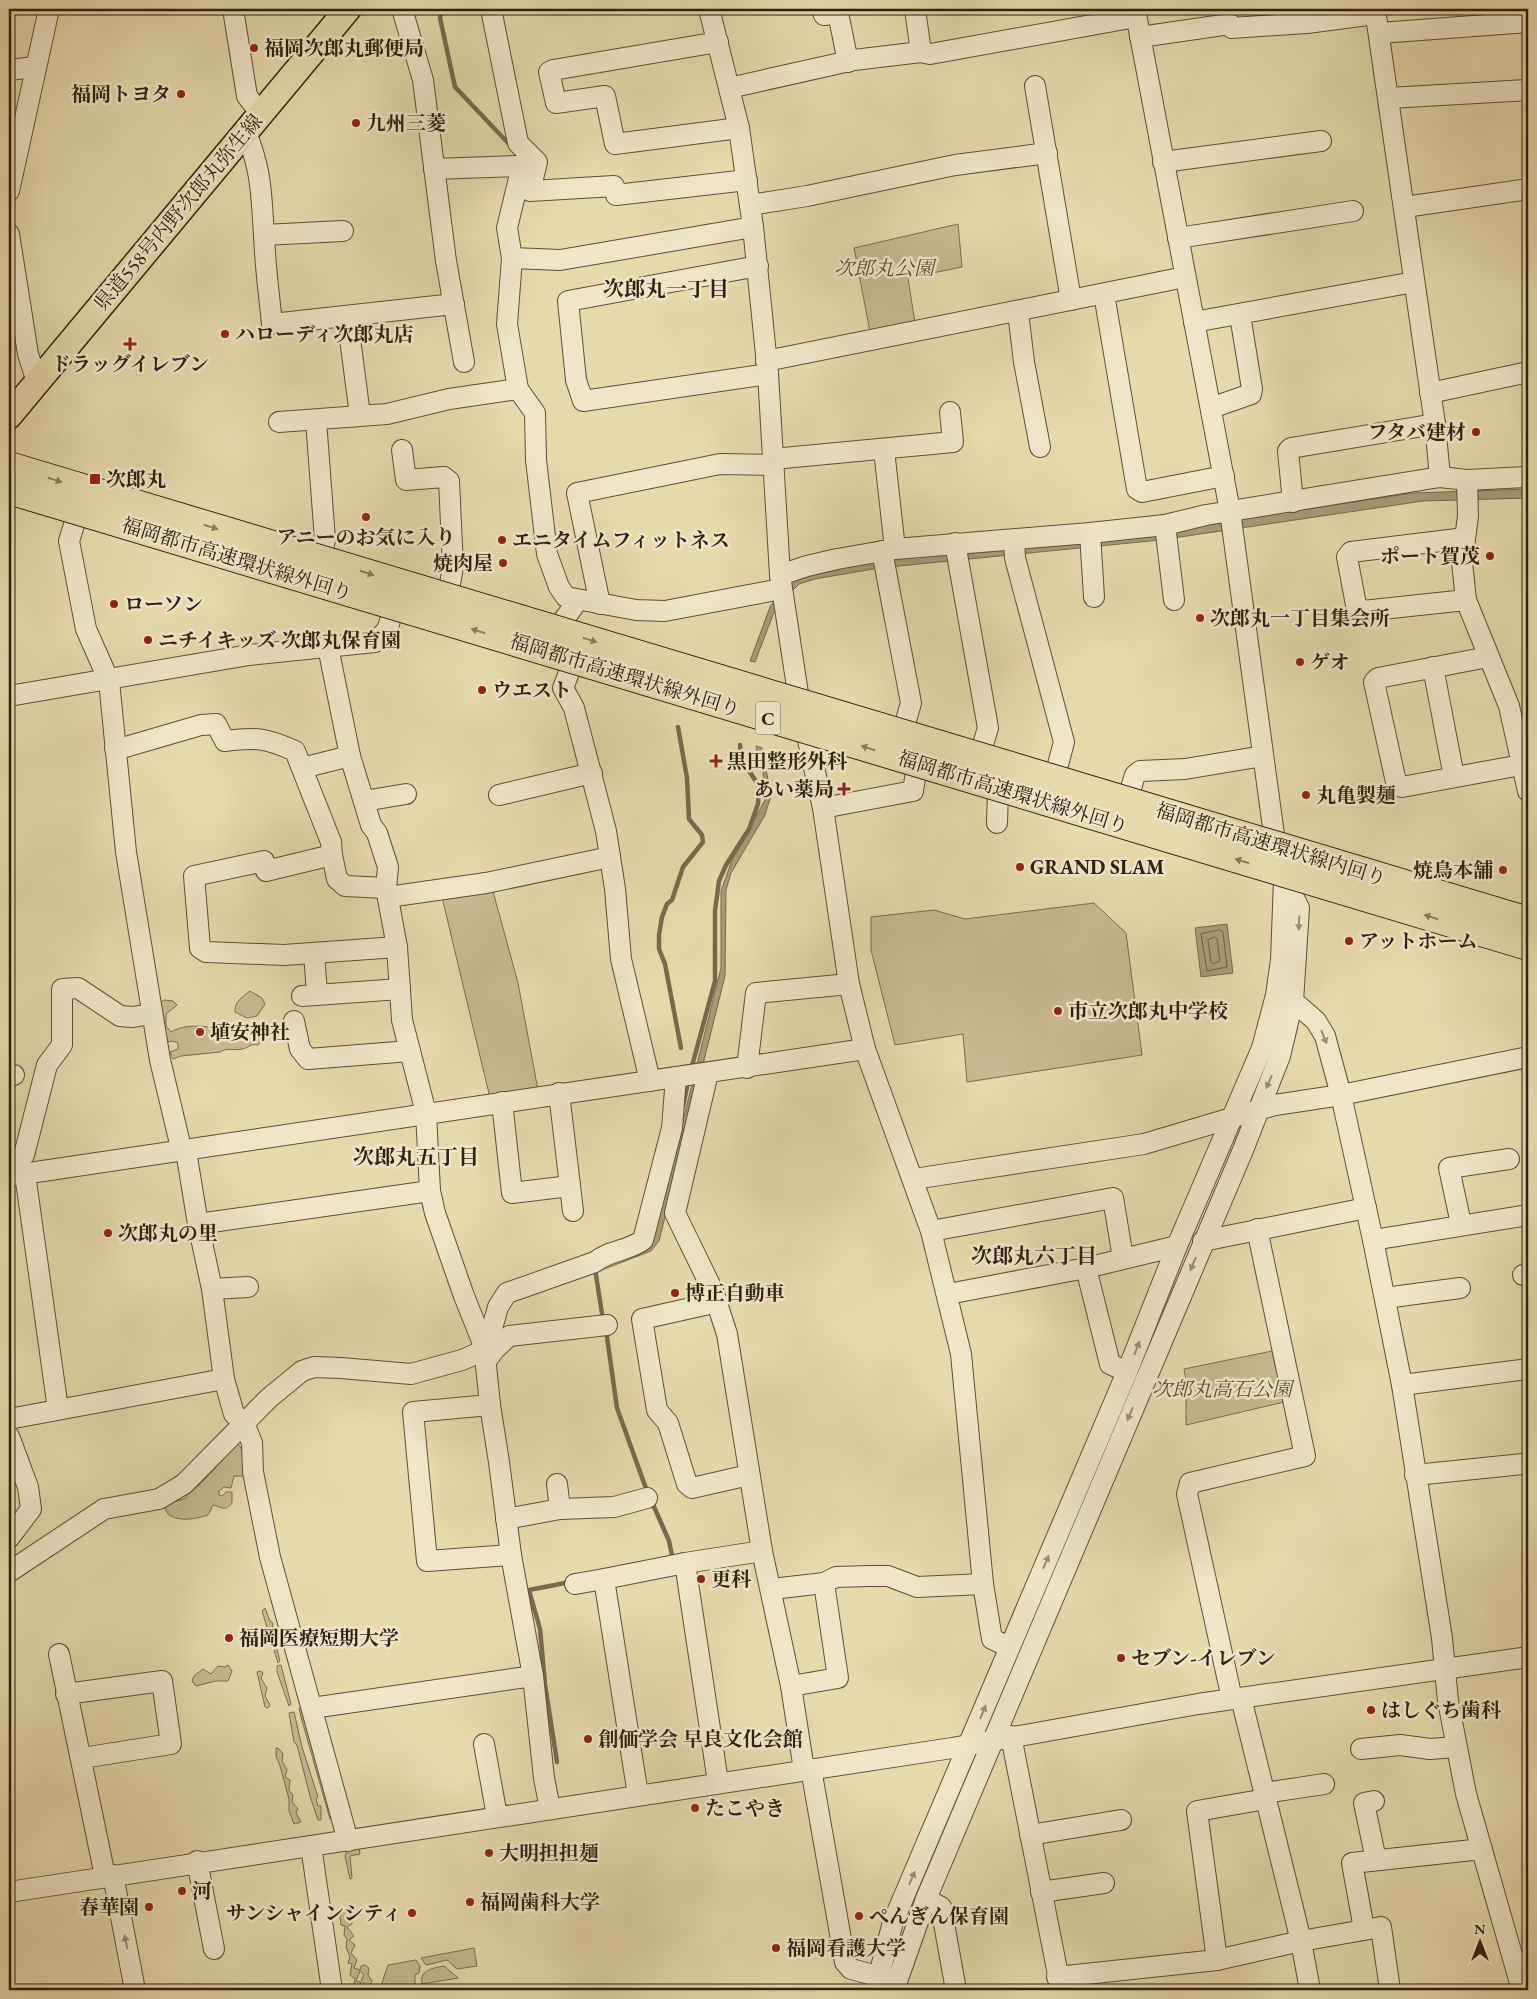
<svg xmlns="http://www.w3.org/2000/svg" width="1537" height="1999" viewBox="0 0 1537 1999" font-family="'EB Garamond','Noto Serif JP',serif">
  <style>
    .green { fill: #c7b991; stroke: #7b6c50 }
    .water { fill: #a89a77; stroke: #78694e }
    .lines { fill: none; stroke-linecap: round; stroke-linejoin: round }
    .shore { stroke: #6c5c44; stroke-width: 1 }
    .stream { stroke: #78694e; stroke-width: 4.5 }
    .minor-casing { stroke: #5d4e37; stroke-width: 22 }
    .major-casing { stroke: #2f1f10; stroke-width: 28 }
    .minor { stroke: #efe6c9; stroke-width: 20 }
    .major { stroke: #e6d9ac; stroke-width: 25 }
    .highway-bridge-casing { stroke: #2f1f10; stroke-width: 30; stroke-linecap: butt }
    .highway-bridge { stroke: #e6d9ac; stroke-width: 28 }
    .oneway { fill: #8a7c5e }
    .oneway2 { fill: #998c76 }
    .poi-dot { fill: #8f2418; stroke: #efe6c9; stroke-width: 2 }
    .labels { text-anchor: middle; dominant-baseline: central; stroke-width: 5; stroke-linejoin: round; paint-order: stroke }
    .shield { fill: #efe6c9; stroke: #695b48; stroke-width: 1 }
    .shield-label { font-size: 19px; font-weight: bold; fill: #2f1f10 }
    .poi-label { font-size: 20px; font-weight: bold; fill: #2f1f10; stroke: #efe6c9; text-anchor: start }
    .street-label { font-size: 20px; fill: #2f1f10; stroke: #efe6c9 }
    .park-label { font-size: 20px; font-style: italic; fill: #5d4d37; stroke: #efe6c9 }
    .neighbourhood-label { font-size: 21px; font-weight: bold; fill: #2f1f10; stroke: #efe6c9 }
  </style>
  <rect width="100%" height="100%" fill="#e6d9ac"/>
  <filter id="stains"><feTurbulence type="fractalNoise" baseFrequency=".004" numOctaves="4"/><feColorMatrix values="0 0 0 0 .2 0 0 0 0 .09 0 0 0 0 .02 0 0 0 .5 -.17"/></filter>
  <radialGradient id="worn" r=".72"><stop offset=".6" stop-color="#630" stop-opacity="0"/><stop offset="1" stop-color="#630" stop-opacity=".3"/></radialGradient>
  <g class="green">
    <polygon points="958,224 962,267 908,278 915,323 870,332 854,248"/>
    <polygon points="491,884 518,983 538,1090 490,1098 441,893"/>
    <polygon points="1094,903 1126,933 1142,1055 967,1082 963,1034 895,1045 871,950 871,917 934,910 965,919"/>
    <path d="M250 991 262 998 265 1004 257 1016 247 1018 235 1012C234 1002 242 997 250 991Z"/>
    <path d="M164 1000 173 1001 177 1005 166 1014V1026L171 1032C187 1023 207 1026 224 1030 230 1032 234 1027 240 1028 247 1028 259 1032 265 1037L258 1045C250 1043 249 1048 242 1049 234 1051 227 1047 220 1052L181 1056 173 1059 170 1052 178 1049V1043L172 1041 164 1043 158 1004Z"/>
    <polygon points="1272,1351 1284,1402 1186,1425 1186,1380 1184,1369"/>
    <path d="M237 1444 239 1445 245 1456 244 1476H234L231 1488 224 1487 219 1491V1495L222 1496 226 1492H232V1503C225 1512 222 1507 213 1505L208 1515C196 1519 180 1522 169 1515L165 1509 168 1504 186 1498 187 1494C198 1490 226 1455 237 1444Z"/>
    <polygon points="265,1608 270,1621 273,1623 272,1631 277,1635 274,1639 280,1661 278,1663 262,1611"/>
    <polygon points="228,1665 232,1671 228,1681 215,1681 196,1686 192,1681 194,1676 203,1669 211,1674 218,1666 225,1667"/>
    <polygon points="281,1665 291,1704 289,1706 277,1672 277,1666"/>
    <polygon points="260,1671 263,1673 261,1678 267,1688 265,1696 270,1705 268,1708 265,1707 257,1672"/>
    <polygon points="302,1707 334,1817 330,1819 301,1717 299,1708"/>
    <polygon points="294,1712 302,1747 318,1797 316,1799 318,1806 321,1806 321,1820 318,1820 310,1796 297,1745 294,1742 289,1713"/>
    <polygon points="276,1748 278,1748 283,1754 282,1761 287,1770 285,1777 290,1780 289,1790 293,1795 292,1802 298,1809 296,1813 301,1822 294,1824 289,1811 289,1799 280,1766 276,1756"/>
    <polygon points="359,1848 360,1854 350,1856 352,1878 350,1879 345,1856 347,1850"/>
    <path d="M344 1910C348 1913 352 1918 352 1924L347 1927 354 1936 349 1940 355 1945 351 1953 357 1960 354 1968 360 1970 361 1966 365 1965 369 1968 368 1975 372 1981 370 1990H366V1985L361 1980 364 1975 360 1971 356 1981 361 1982 360 1989 353 1988 355 1979 350 1975 352 1964 348 1963 350 1957 346 1947 347 1939 344 1935 345 1926 341 1925 340 1916Z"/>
    <polygon points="474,1948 477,1966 457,1969 447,1960 426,1965 421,1958"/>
    <polygon points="416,1960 420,1966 419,1973 415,1975 415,1984 386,1990 381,1986 388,1965"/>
    <path d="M444 1966 458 1978 422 1984C419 1970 433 1968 444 1966Z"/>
  </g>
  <g class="water">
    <polygon points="1528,489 1528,498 1423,501 1160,540 879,568 815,579 799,584 776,607 755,662 750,661 770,607 788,580 840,565 1301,510 1413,493"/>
    <polygon points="756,746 762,748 771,796 765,815 731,873 726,890 725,976 659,1241 651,1251 594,1273 592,1272 649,1247 653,1241 721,968 721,891 732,860 765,800 763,771 758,766 755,756 757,755"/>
    <polygon points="1227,924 1233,973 1201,977 1195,928"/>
  </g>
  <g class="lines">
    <g class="shore">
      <polygon points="1220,930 1223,932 1227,967 1207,971 1201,934"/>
      <polygon points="1215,937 1217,939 1220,961 1213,964 1211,962 1208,940"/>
    </g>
    <g class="stream">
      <polyline points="442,9 440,18 455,87 512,147"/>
      <polyline points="678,727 687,778 689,819 702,835 703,842 683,867 672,900 667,904 662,917 659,935 659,949 665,964 681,1048"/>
      <polyline points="692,1066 715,981 715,911 719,881 726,865 749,829 758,804 759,786 742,760 740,745"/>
      <polyline points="683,1106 687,1087"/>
      <polyline points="595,1269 603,1320"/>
      <polyline points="606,1330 617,1408 648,1494"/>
      <polyline points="652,1502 669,1541 673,1560"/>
      <polyline points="557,1762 545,1684 540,1629 529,1590 570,1582"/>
    </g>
    <defs>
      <g id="minor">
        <polyline points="233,9 247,96 260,113"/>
        <polyline points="402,9 423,80 446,261 464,362"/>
        <polyline points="491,9 518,143 537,162 530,191 614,186 616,195 747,180"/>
        <polyline points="709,9 739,128 753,227 768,374 780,575 799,700 823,808 849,984 865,1049 931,1231 961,1354 983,1584 992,1639 1009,1647"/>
        <polyline points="822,9 824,15 838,13 848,62"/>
        <polyline points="915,9 921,52"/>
        <polyline points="1375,9 1435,424 1440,477"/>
        <polyline points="1380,33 1528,22"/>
        <polyline points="1140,37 1230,24 1232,28 1307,23 1375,14"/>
        <polyline points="718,42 553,70 549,72 556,103 605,96 615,144 739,128"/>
        <polyline points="9,70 35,67"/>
        <polyline points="1035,86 1071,300"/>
        <polyline points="729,88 854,60 921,52 930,54 1136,17"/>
        <polyline points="1389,98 1528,90"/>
        <path d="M245 130C262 171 261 193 264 235 265 265 269 294 272 324L454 304"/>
        <polyline points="1163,162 1321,141"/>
        <polyline points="434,169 517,166 520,174 507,228 512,258 507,324 518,389 535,413 536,460 547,554 559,587 566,597 636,610 665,611 781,589"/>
        <polyline points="9,191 49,9"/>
        <polyline points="750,205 807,196 955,165 1047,153"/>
        <polyline points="1405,207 1528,189"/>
        <polyline points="9,234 28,354 37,382"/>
        <polyline points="264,235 343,231"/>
        <polyline points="1178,238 1353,211"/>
        <polyline points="512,258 560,260 753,227"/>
        <polyline points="758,266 568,301 576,380 583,401 768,374"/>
        <polyline points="1104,294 1137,489 1142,492 1224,476"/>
        <polyline points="1018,312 1024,362 1040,447"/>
        <polyline points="347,316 360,415"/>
        <polyline points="1194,322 1414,282"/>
        <polyline points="766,361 1185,277"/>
        <polyline points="1430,393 1528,372"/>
        <polyline points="1211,408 1251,394 1252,389 1240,315"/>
        <polyline points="316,420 325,540 321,556"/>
        <polyline points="279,422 387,414 449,399 518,389"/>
        <polyline points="402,450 406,480 444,477 449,481 453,567 448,595"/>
        <polyline points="884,450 895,549"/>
        <polyline points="773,459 953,442 950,412"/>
        <polyline points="1467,480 1468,516 1462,562 1466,600 1509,706 1528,791"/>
        <polyline points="1293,502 1288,451 1291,448 1435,424"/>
        <polyline points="78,512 69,541 86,629 109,681 126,852 160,1060 182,1152"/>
        <polyline points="1165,525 1174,600"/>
        <polyline points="1090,533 1094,597"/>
        <polyline points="1465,538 1351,552 1347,557 1356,605 1363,611 1466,600"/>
        <polyline points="1014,540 1015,558 1064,742 1055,776"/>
        <polyline points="955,543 988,728 980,754"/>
        <polyline points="882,551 911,703 903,731"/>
        <polyline points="780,575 807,566 837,559 895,549 1090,533 1165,525 1206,515 1440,477 1467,480 1528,477"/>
        <polyline points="600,604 577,493 720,464 773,465"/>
        <polyline points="558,628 578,600"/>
        <polyline points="328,647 350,756 371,825 377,833 388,867 386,888 397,947 402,1020 426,1113 430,1191 435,1213 464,1296 484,1346 490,1405 499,1462 511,1555 533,1676 544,1778 550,1809"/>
        <polyline points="1488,657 1378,678 1374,682 1396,782 1402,787 1521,765"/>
        <polyline points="573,662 563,688 574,708 606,831 615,889 621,959 650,1081"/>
        <polyline points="1433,667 1454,777"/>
        <polyline points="9,696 249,655 375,642 387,630 394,608"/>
        <path d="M115 748H122L201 725 216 724 225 741C257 737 266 738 295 751L331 842 332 855"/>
        <polyline points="302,768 350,756"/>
        <polyline points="499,795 592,773"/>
        <polyline points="1128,798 1135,775 1140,771 1185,769 1263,756"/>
        <polyline points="364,801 406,794"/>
        <polyline points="823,808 913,791 917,766"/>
        <polyline points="997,823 998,791"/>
        <polyline points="386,888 345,886 337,879 332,855 266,871 264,861 194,876 200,948 206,952 284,955 397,947"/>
        <polyline points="388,897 486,883 610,857"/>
        <polyline points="314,954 317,993"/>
        <polyline points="302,996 400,989"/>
        <polyline points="1293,1001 1316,1021 1325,1036 1341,1095 1373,1240 1402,1385 1442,1638 1448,1701 1466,1794 1522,1990"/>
        <polyline points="294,1021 300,1049 308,1059 410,1051"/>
        <polyline points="747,1068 756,993 849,984"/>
        <polyline points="708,1073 675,1213 713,1291 727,1334 762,1551 791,1686 804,1770"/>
        <polyline points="9,1076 14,1075"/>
        <polyline points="559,1093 573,1211"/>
        <polyline points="502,1102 512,1193 570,1186"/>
        <polyline points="186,1151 198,1224 212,1289 224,1379 234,1414 244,1423 252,1443 253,1472 270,1557 348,1841"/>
        <polyline points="25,1174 58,1409"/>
        <polyline points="9,1175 12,1167 24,1155 47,1065 62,1045 62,989 78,988 120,1016 133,1017 151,1014"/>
        <polyline points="9,1176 865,1049"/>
        <polyline points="914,1179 1144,1144 1275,1105 1341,1095 1528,1057"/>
        <polyline points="198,1224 430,1191"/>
        <polyline points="1461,1224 1449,1168 1509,1159"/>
        <polyline points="931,1231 1113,1198 1123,1258"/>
        <polyline points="1373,1240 1528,1215"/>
        <polyline points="1203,1241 1366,1208"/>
        <polyline points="1086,1268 1110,1364 1127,1372"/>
        <polyline points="1523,1275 1528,1275"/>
        <polyline points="212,1289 248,1287"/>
        <polyline points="948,1294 1086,1268 1177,1246"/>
        <polyline points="1385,1298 1460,1288"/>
        <polyline points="718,1302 642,1319 657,1410 668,1423 687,1484 692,1488 749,1475"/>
        <polyline points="486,1361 495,1349 509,1336 607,1325"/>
        <polyline points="1402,1385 1528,1369"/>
        <polyline points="490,1405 413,1412 427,1561 511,1555"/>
        <polyline points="9,1419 224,1379"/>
        <polyline points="9,1436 28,1487 31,1509 9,1538"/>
        <polyline points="1415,1475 1523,1464"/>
        <polyline points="557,1484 560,1509"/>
        <polyline points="506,1519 560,1509 614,1507 647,1498"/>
        <polyline points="685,1563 718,1782"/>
        <path d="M9 1572 104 1509 159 1499 184 1484 269 1398 302 1371 314 1367 341 1368 411 1374 462 1360 478 1353 484 1346 491 1332 498 1307 507 1293 595 1262C609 1250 629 1251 643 1240L672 1128 676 1077"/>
        <polyline points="575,1584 604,1579"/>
        <polyline points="772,1589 824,1583"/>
        <polyline points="59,1654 105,1876"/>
        <polyline points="791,1686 838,1678 824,1583 836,1577 869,1576 888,1576 917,1587 983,1584"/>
        <polyline points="66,1694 162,1681 171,1744 82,1758"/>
        <polyline points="1241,1698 1301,1941 1310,1990"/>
        <polyline points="1232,1699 1187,1494 1190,1483 1305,1456 1257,1229"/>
        <polyline points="312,1708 533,1676"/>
        <polyline points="1011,1736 1061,1990"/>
        <polyline points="484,1744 497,1816"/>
        <polyline points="1361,1749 1400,1745 1430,1749 1456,1747"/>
        <polyline points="811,1769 845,1962 851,1969 877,1976"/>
        <polyline points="1265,1793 1324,1784"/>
        <polyline points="638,1795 604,1579 685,1563 762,1551"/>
        <polyline points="1374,1801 1364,1803 1376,1860"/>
        <polyline points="1030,1835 1121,1820"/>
        <polyline points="311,1846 332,1990"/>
        <polyline points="197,1861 214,1949"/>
        <polyline points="113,1875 135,1990"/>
        <polyline points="9,1892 952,1748 1198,1704 1528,1657"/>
        <polyline points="1041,1892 1104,1883"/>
        <polyline points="926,1899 941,1907 956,1990"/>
        <polyline points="1364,1929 1352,1863 1482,1849"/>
        <polyline points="1217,1960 1197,1811 1266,1799"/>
        <polyline points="1057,1977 1217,1960 1301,1941 1381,1927 1390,1990"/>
        <polyline points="875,1990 893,1922 1127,1372 1177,1246 1262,1048 1276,995 1281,960 1284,880"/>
        <polyline points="894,1990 926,1899 1243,1150 1280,1056 1293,1001 1299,908 1284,878 1275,842 1230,511 1135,9"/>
      </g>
      <polyline id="major" points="9,416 348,9"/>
    </defs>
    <use href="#minor" class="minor-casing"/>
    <use href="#major" class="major-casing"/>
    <use href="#minor" class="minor"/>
    <use href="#major" class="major"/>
    <defs>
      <g id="highway-bridge">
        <polyline points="9,466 1528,921"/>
        <polyline points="9,490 1528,946"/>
      </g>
    </defs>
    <use href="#highway-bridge" class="highway-bridge-casing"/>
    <use href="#highway-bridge" class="highway-bridge"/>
  </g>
  <defs><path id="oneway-solid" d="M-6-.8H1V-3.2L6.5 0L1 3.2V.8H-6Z" transform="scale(1.25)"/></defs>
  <g class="oneway">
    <use href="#oneway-solid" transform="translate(55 480) rotate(17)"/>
    <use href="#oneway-solid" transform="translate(211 527) rotate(17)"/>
    <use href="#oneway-solid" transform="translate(367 573) rotate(17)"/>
    <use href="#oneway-solid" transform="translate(478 631) rotate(-163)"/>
    <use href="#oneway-solid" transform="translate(590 640) rotate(17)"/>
    <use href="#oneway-solid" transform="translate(868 748) rotate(-163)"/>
    <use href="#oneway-solid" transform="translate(1242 861) rotate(-163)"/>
    <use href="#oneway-solid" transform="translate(1431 917) rotate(-163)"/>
  </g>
  <g class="oneway2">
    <use href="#oneway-solid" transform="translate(1299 923) rotate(92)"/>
    <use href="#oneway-solid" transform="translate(1324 1037) rotate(68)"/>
    <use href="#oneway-solid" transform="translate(1269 1082) rotate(113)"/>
    <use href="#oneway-solid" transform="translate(1193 1264) rotate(113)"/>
    <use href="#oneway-solid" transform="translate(1137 1348) rotate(-68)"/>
    <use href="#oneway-solid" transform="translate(1130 1414) rotate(113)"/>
    <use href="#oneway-solid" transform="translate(1046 1562) rotate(-67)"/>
    <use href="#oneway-solid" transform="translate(983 1712) rotate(-68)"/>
    <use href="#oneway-solid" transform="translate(912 1878) rotate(-67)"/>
    <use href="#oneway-solid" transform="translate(126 1942) rotate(-101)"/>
  </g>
  <g class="poi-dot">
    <circle cx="254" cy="48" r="5"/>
    <circle cx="181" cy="94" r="5"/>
    <circle cx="356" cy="123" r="5"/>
    <circle cx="225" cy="334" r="5"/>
    <path d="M127.5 336.5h5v5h5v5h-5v5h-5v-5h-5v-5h5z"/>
    <circle cx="1476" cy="432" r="5"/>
    <rect x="89" y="473" width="12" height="12" rx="2.5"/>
    <circle cx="366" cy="517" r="5"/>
    <circle cx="502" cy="540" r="5"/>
    <circle cx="1490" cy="556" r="5"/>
    <circle cx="503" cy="563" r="5"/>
    <circle cx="114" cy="604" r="5"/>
    <circle cx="1200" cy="618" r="5"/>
    <circle cx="148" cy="640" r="5"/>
    <circle cx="1300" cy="662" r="5"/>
    <circle cx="482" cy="690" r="5"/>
    <path d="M713.5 753.5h5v5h5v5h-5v5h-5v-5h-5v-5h5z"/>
    <path d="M841.5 781.5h5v5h5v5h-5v5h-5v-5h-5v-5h5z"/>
    <circle cx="1306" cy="795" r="5"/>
    <circle cx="1020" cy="867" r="5"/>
    <circle cx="1503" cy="870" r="5"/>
    <circle cx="1349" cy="941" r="5"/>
    <circle cx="1058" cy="1011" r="5"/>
    <circle cx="200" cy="1032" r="5"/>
    <circle cx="108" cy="1233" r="5"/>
    <circle cx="675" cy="1293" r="5"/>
    <circle cx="701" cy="1579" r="5"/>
    <circle cx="229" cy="1638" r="5"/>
    <circle cx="1121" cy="1658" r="5"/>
    <circle cx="1371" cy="1710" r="5"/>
    <circle cx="588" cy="1739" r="5"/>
    <circle cx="695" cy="1808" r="5"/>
    <circle cx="489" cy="1853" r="5"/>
    <circle cx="182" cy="1891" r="5"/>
    <circle cx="470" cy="1902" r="5"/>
    <circle cx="149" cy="1907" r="5"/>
    <circle cx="412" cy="1913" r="5"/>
    <circle cx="859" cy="1916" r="5"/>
    <circle cx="776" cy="1948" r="5"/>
  </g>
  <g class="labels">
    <rect class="shield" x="755.5" y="701.5" width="25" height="33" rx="4"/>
    <g class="shield-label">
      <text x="768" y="718">C</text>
    </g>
    <g class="poi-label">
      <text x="264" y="48">福岡次郎丸郵便局</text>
      <text x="171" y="94" text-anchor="end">福岡トヨタ</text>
      <text x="366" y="123">九州三菱</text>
      <text x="235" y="334">ハローディ次郎丸店</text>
      <text x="130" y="364" text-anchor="middle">ドラッグイレブン</text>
      <text x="1466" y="432" text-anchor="end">フタバ建材</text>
      <text x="106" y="479">次郎丸</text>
      <text x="366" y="537" text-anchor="middle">アニーのお気に入り</text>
      <text x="512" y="540">エニタイムフィットネス</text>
      <text x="1480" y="556" text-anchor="end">ポート賀茂</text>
      <text x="493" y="563" text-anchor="end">焼肉屋</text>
      <text x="124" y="604">ローソン</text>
      <text x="1210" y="618">次郎丸一丁目集会所</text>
      <text x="158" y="640">ニチイキッズ 次郎丸保育園</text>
      <text x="1310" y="662">ゲオ</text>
      <text x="492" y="690">ウエスト</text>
      <text x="727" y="761">黒田整形外科</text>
      <text x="834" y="789" text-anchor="end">あい薬局</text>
      <text x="1316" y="795">丸亀製麺</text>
      <text x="1030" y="867">GRAND SLAM</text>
      <text x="1493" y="870" text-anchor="end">焼鳥本舗</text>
      <text x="1359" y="941">アットホーム</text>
      <text x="1068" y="1011">市立次郎丸中学校</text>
      <text x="210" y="1032">埴安神社</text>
      <text x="118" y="1233">次郎丸の里</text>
      <text x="685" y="1293">博正自動車</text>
      <text x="711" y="1579">更科</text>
      <text x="239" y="1638">福岡医療短期大学</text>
      <text x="1131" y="1658">セブン-イレブン</text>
      <text x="1381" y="1710">はしぐち歯科</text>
      <text x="598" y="1739">創価学会 早良文化会館</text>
      <text x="705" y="1808">たこやき</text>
      <text x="499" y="1853">大明担担麺</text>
      <text x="192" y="1891">河</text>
      <text x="480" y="1902">福岡歯科大学</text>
      <text x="139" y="1907" text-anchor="end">春華園</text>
      <text x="402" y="1913" text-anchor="end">サンシャインシティ</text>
      <text x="869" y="1916">ぺんぎん保育園</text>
      <text x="786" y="1948">福岡看護大学</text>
    </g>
    <g class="street-label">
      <text transform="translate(178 212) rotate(-50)">県道558号内野次郎丸弥生線</text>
      <text transform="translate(237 559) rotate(17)">福岡都市高速環状線外回り</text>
      <text transform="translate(625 675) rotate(17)">福岡都市高速環状線外回り</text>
      <text transform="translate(1013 792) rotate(17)">福岡都市高速環状線外回り</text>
      <text transform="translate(1271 844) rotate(17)">福岡都市高速環状線内回り</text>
    </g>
    <g class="park-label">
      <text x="884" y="268">次郎丸公園</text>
      <text x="1222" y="1389">次郎丸高石公園</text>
    </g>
    <g class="neighbourhood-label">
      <text x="666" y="288">次郎丸一丁目</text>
      <text x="416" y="1156">次郎丸五丁目</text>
      <text x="1034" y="1255">次郎丸六丁目</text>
    </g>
  </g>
  <rect width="1537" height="1999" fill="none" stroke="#e6d9ac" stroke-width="30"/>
  <rect x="10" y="10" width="1517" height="1979" fill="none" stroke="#2f1f10" stroke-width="2.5"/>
  <rect x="15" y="15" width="1507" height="1969" fill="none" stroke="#2f1f10"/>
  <g transform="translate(1480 1942)" stroke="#efe6c9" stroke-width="4" paint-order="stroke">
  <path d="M0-4L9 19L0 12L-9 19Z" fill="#2f1f10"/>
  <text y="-8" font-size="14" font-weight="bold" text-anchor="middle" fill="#2f1f10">N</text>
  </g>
  <rect width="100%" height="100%" filter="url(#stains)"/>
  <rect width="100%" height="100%" fill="url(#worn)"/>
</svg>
